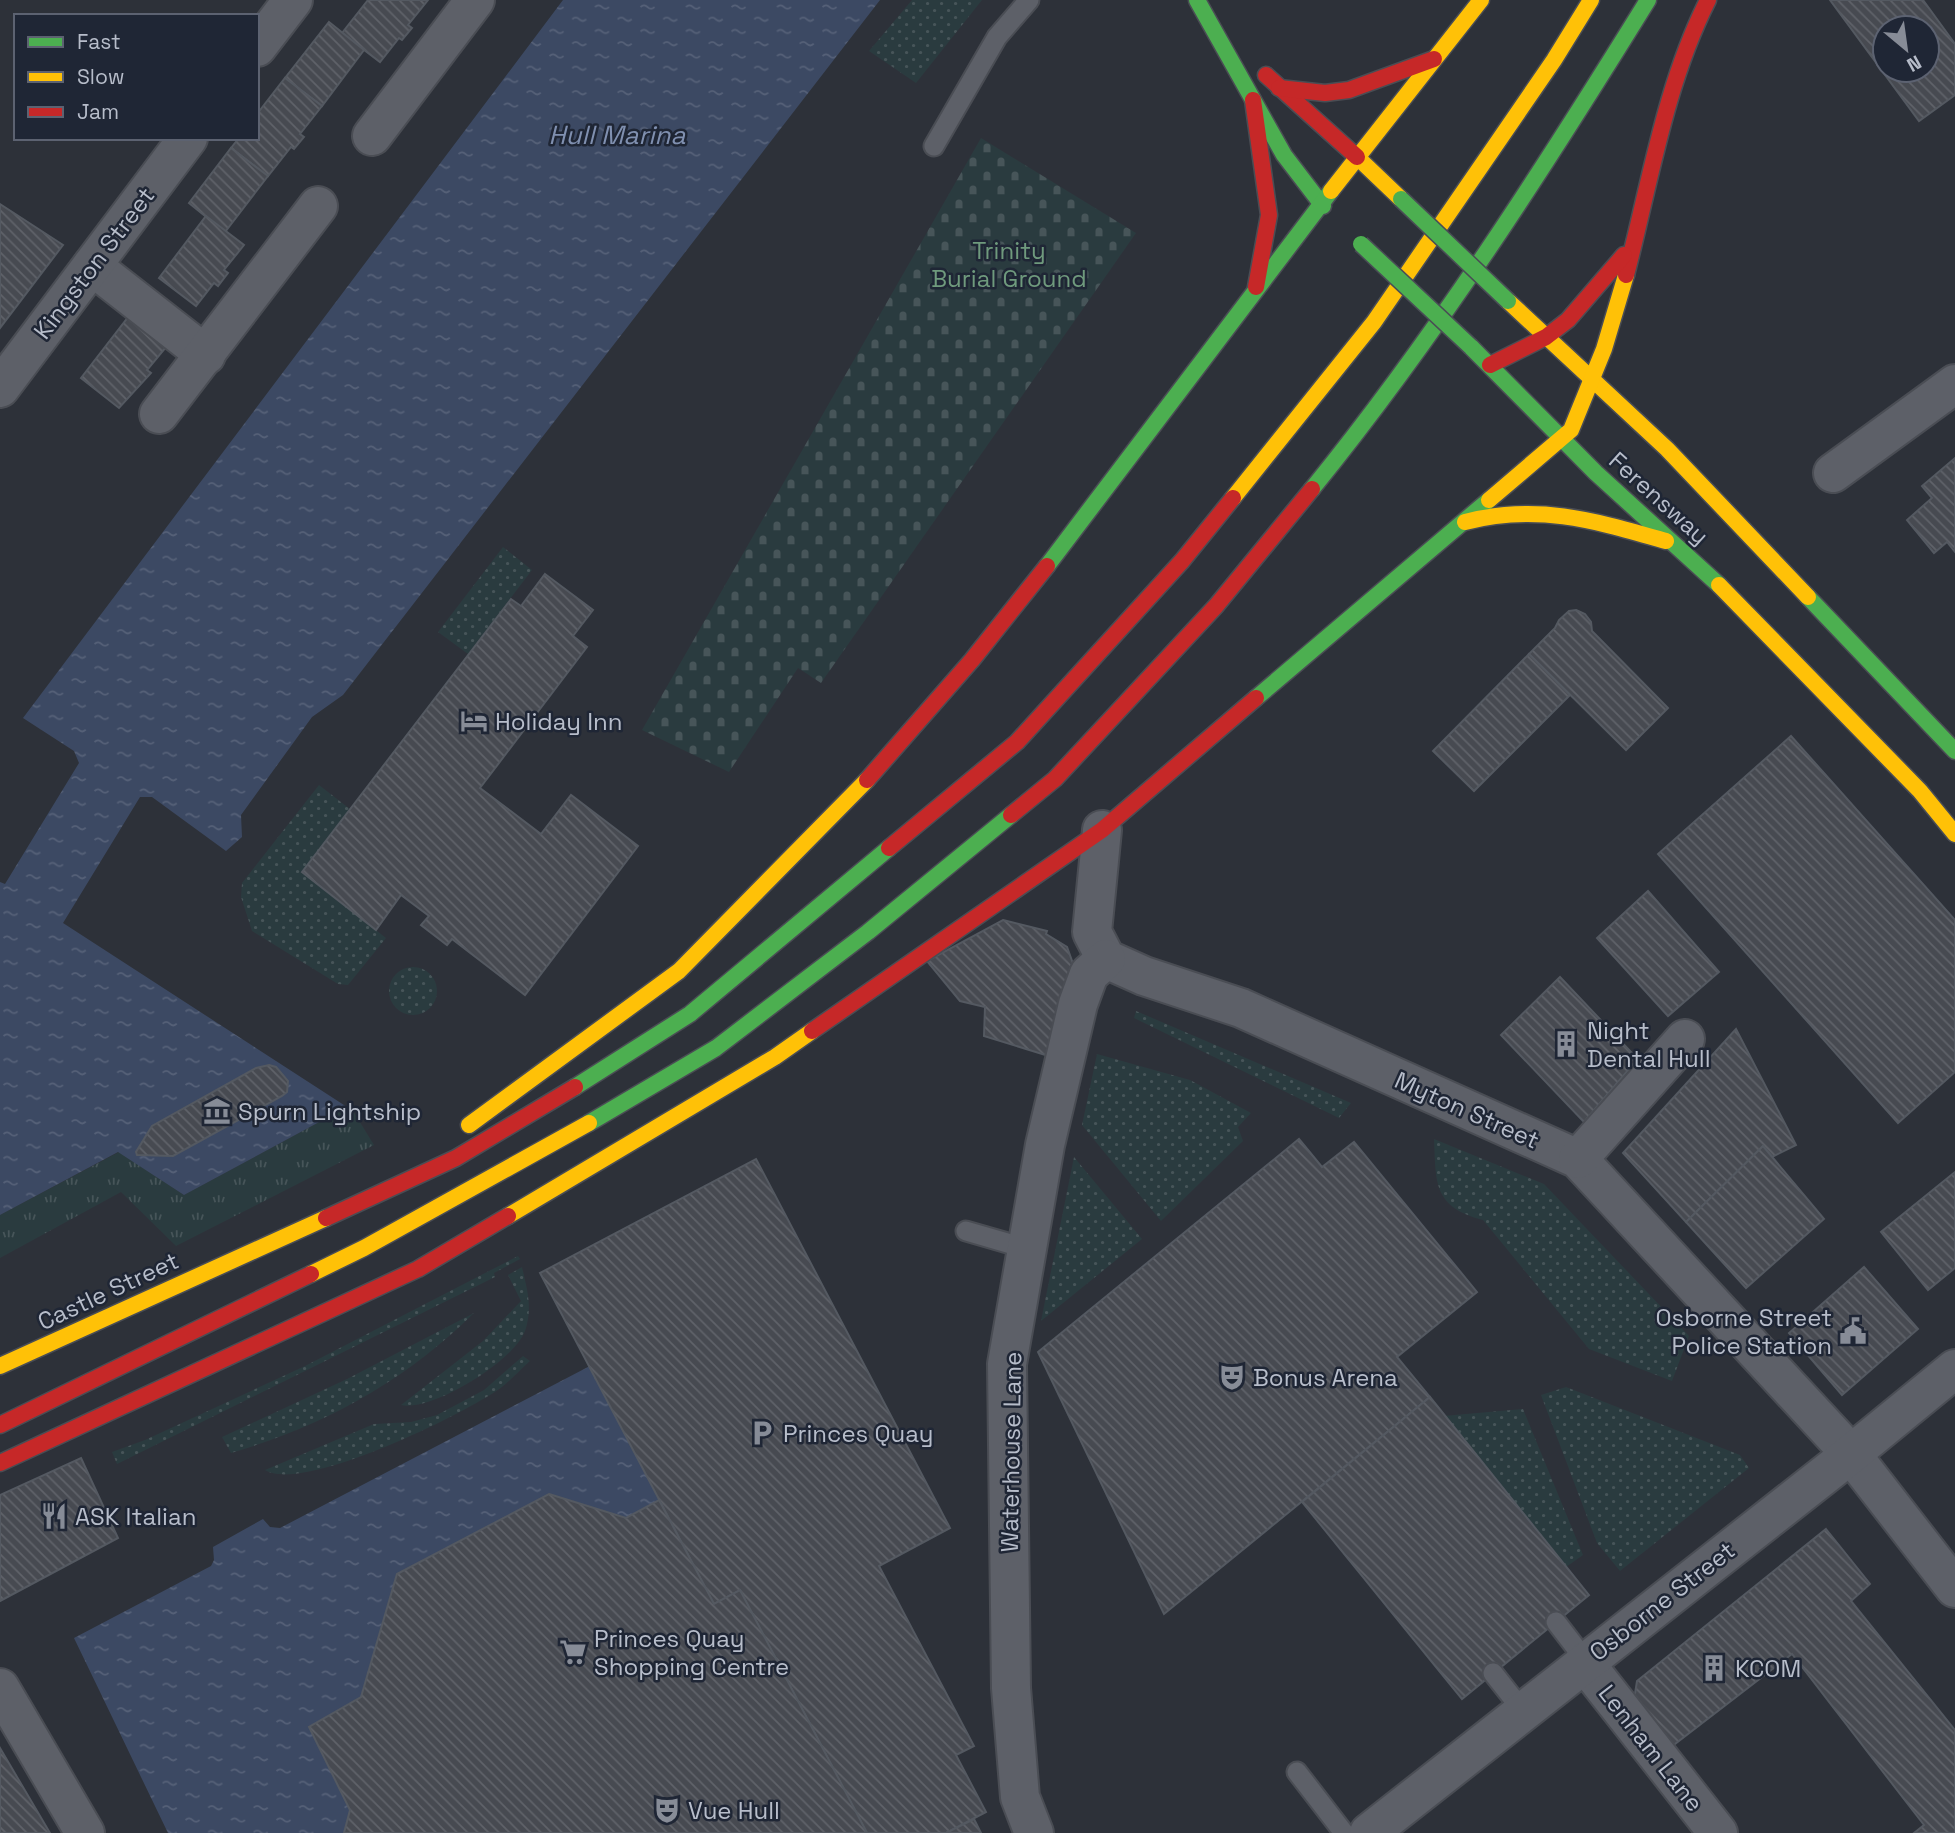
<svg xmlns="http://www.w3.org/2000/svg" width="1955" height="1833" viewBox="0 0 1955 1833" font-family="'Space Grotesk',sans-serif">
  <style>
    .grass { fill: url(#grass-dots) }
    .cemetery { fill: url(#cemetery-stones) }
    .park { fill: url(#park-tufts) }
    .water { fill: url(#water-ripples) }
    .building { fill: url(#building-back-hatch); stroke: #545961; stroke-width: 2; fill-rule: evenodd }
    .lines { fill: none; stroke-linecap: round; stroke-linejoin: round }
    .lane-casing { stroke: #4a4d54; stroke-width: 23 }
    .street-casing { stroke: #4a4d54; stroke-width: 42 }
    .fast-casing { stroke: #4a4d54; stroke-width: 19 }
    .slow-casing { stroke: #4a4d54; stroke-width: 19 }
    .jam-casing { stroke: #4a4d54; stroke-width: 19 }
    .lane { stroke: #5d6068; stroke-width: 19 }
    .street { stroke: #5d6068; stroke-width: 38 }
    .fast { stroke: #4caf50; stroke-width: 16 }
    .slow { stroke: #ffc107; stroke-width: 16 }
    .jam { stroke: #c62828; stroke-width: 16 }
    .fast-bridge-casing { stroke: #494d55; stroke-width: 19; stroke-linecap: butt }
    .fast-bridge { stroke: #4caf50; stroke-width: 16 }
    .labels { text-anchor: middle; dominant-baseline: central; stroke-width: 5; stroke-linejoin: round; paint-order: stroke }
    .park-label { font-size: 24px; fill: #6f9a7d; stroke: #1f2635 }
    .street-label { font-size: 24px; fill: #b7bdca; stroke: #1f2635 }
    .poi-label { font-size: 24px; fill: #b7bdca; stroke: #1f2635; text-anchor: start }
    .water-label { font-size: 26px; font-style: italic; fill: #8090b0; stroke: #1f2635 }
  </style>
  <defs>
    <pattern id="grass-dots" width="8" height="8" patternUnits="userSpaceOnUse" patternTransform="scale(1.75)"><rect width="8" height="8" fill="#2a3b3f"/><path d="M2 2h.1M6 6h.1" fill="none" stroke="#475559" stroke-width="1.8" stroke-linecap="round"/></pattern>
    <pattern id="cemetery-stones" width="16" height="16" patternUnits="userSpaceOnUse" patternTransform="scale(1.75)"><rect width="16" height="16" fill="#2a3b3f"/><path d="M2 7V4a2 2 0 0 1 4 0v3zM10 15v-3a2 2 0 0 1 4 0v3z" fill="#475559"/></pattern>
    <pattern id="park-tufts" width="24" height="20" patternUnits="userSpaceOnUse" patternTransform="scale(1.75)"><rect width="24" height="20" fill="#2a3b3f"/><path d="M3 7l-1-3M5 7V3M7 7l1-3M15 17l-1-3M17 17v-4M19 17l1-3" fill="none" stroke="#475559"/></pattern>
    <pattern id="water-ripples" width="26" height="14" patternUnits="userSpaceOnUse" patternTransform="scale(1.75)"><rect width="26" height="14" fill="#3c4963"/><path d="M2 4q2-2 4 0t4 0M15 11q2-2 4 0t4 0" fill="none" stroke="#566178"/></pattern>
    <pattern id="building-back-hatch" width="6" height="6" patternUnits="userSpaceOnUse" patternTransform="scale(1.75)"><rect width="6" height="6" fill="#474a51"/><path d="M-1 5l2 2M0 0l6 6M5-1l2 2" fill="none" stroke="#5f6269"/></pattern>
  </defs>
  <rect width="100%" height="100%" fill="#2d3139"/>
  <g class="grass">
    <polygon points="912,0 982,0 916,83 869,51"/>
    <polygon points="503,547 532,570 468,654 438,632"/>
    <polygon points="319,785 350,809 302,872 386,938 348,985 338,984 252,931 241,897 242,883"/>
    <circle cx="413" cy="991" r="24"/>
    <polygon points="1136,1011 1351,1103 1339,1118 1134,1018"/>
    <polygon points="1097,1054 1190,1080 1251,1113 1238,1127 1243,1141 1161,1221 1082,1125"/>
    <path d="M1434 1139 1544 1184 1689 1336 1672 1381 1589 1349 1483 1220C1433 1207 1436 1183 1434 1139Z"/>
    <polygon points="1074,1157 1142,1239 1041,1321"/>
    <polygon points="518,1256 520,1259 494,1273 495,1277 117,1464 112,1452 145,1440 305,1366"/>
    <path d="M522 1267C527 1289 533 1308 525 1331 514 1361 432 1412 401 1405L483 1341 521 1301 508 1275Z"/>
    <path d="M474 1313C405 1381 324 1426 231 1453L222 1437 347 1379Z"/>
    <path d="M523 1356 530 1361C520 1370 512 1379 502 1387 467 1413 302 1494 265 1470L374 1424 411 1422 437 1415 484 1390Z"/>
    <polygon points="1566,1387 1740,1455 1749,1468 1620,1571 1597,1543 1541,1395"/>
    <polygon points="1523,1409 1583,1555 1566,1567 1443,1416"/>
  </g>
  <polygon class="cemetery" points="981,138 1136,233 821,683 798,668 729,772 642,730"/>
  <polygon class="park" points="347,1107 355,1114 374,1145 176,1246 121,1192 0,1258 0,1215 119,1152 184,1195"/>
  <g class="water">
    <polygon points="563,0 880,0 343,695 312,717 241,815 242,837 226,851 152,797 140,797 63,923 347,1107 184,1195 118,1152 0,1215 0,882 5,884 79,763 74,751 23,718"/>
    <polygon points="701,1308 981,1833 168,1833 74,1638 211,1566 214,1560 213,1547 263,1519 270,1527 280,1528"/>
  </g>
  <g class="building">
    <polygon points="368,0 428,0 408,25 412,28 402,40 399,38 380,62 342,33"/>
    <path d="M1830 0H1923L1955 44V95L1919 121ZM1885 28H1927V70H1885Z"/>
    <polygon points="329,22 364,50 322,106 285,78"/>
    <polygon points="285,78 322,106 300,134 304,137 294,149 291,147 268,176 231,148 239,138 257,138 257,114"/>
    <polygon points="231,148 268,176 225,232 189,203"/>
    <polygon points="0,204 63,245 0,328"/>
    <polygon points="206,216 244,245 224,270 228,273 218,286 214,283 196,306 159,278"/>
    <polygon points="129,316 167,346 147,370 151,373 119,408 81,378"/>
    <polygon points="1955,458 1955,552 1947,542 1934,553 1907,520 1932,498 1922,486"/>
    <polygon points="545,574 593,610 573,636 587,647 480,788 541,834 571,795 638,846 525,995 452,939 447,945 421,925 429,916 401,895 376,930 302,872 511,599 521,606"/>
    <polygon points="1576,610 1585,614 1591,622 1592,631 1668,708 1626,750 1529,654 1555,628 1559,620 1569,611"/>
    <polygon points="1529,654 1570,695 1474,791 1433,751"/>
    <polygon points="1791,736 1955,920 1955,1072 1898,1123 1658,854"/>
    <polygon points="1648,891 1719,972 1668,1016 1597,938"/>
    <polygon points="1003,920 1047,931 1046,934 1067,947 1076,972 1055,1058 984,1036 985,1007 960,1001 927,961"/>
    <polygon points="1560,977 1632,1053 1629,1056 1635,1062 1584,1122 1501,1035"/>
    <polygon points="1736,1029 1796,1145 1772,1157 1763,1146 1686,1222 1623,1153"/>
    <polygon points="269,1065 276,1067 288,1081 287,1092 282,1096 173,1156 137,1155 136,1152 152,1126 256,1068"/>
    <polygon points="1299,1139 1322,1167 1354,1142 1477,1292 1397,1357 1430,1397 1164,1614 1038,1352"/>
    <polygon points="1763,1146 1824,1219 1746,1288 1686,1222"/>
    <polygon points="756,1159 950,1528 879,1566 974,1746 956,1755 986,1812 946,1833 867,1833 740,1590 714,1604 540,1273"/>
    <polygon points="1955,1172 1955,1268 1928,1290 1881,1232"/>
    <polygon points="1864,1267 1918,1329 1842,1395 1789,1333"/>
    <polygon points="1430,1397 1589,1595 1462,1699 1302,1502"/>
    <polygon points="81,1458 118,1538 0,1601 0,1495"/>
    <polygon points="549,1494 626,1518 659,1500 714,1604 740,1590 867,1833 344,1833 350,1810 309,1727 361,1697 397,1574"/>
    <polygon points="1826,1529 1870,1584 1851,1601 1955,1730 1955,1833 1914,1833 1924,1825 1792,1654 1671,1747 1634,1700 1637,1681"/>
    <polygon points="0,1748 50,1833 0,1833"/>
    <polygon points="974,1819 981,1833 946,1833"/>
  </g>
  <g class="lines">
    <defs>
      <g id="lane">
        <polyline points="934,146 997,37 1029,0"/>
        <polyline points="966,1231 1028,1249"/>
        <polyline points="1556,1622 1586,1661"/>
        <polyline points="1493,1673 1523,1711"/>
        <polyline points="1297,1772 1344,1833"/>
      </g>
      <g id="street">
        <polyline points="257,47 293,0"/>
        <polyline points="372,136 475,0"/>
        <polyline points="92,266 206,355"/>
        <polyline points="0,388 188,138"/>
        <polyline points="159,414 318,206"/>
        <polyline points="1833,473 1955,384"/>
        <polyline points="1102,830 1092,932 1106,959 1144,976 1241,1008 1578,1159 1851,1454 1955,1588"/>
        <polyline points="1578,1159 1685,1039"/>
        <polyline points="1584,1662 1718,1833"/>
        <polyline points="0,1688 85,1833"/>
        <polyline points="1034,1833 1020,1797 1011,1688 1007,1364 1045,1145 1078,1004 1089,974 1106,959"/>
        <polyline points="1369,1833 1851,1454 1955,1369"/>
      </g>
      <g id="fast">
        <polyline points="1197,0 1284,155 1323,206"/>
        <polyline points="1471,347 1596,473 1719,585"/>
        <path d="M1312 489C1437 335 1544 168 1648 0"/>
        <polyline points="1047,566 1331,191"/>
        <polyline points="1808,597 1955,751"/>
        <polyline points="1256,698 1489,500"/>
        <polyline points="575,1087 690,1014 889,848"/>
        <polyline points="589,1123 716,1048 868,932 1011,815"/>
      </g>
      <g id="slow">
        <polyline points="1357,157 1401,199"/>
        <polyline points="1331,191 1481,0"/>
        <polyline points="1508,301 1667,449 1808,597"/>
        <polyline points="1233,498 1374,322 1554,60 1591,0"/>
        <polyline points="1489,500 1571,430 1604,349 1626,275"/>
        <path d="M1465 522C1538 503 1596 521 1666 541"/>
        <polyline points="1719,585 1920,791 1955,834"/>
        <polyline points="469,1125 679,971 867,780"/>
        <polyline points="508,1216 775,1057 812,1031"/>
        <polyline points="311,1274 364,1248 589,1123"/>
        <polyline points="0,1366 326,1218"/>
      </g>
      <g id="jam">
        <polyline points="1266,75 1357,157"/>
        <polyline points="1279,88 1325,93 1349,90 1434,59"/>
        <polyline points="1253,100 1269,215 1256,287"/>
        <path d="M1626 275C1650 183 1665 85 1708 0"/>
        <polyline points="1490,365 1546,337 1568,320 1624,255"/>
        <polyline points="867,780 972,660 1047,566"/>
        <polyline points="1011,815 1055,779 1216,606 1312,489"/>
        <polyline points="889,848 1017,742 1182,561 1233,498"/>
        <polyline points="812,1031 1102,830 1256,698"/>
        <polyline points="326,1218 456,1158 575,1087"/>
        <polyline points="0,1425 311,1274"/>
        <polyline points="0,1463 418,1269 508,1216"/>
      </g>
    </defs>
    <use href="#lane" class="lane-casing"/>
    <use href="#street" class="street-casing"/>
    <use href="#fast" class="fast-casing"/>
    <use href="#slow" class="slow-casing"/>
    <use href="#jam" class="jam-casing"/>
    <use href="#lane" class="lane"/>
    <use href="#street" class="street"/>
    <use href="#fast" class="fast"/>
    <use href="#slow" class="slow"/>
    <use href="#jam" class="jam"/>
    <defs>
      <g id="fast-bridge">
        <polyline points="1401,199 1508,301"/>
        <polyline points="1361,244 1471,347"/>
      </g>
    </defs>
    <use href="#fast-bridge" class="fast-bridge-casing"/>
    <use href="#fast-bridge" class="fast-bridge"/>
  </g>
  <defs>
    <symbol id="hotel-bare" viewBox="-9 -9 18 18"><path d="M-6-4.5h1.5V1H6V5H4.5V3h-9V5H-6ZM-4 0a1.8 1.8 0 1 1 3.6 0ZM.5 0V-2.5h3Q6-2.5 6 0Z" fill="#878c97" stroke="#1f2635" stroke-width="2.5" paint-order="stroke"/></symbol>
    <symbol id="building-bare" viewBox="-9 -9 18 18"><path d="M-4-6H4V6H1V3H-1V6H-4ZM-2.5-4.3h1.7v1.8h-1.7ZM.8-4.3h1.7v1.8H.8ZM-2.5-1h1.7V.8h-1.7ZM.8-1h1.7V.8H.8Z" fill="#878c97" stroke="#1f2635" stroke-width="2.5" paint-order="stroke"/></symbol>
    <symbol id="museum-bare" viewBox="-9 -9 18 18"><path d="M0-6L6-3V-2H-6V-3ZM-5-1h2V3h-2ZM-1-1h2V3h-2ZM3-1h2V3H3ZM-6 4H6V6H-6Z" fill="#878c97" stroke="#1f2635" stroke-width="2.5" paint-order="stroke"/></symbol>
    <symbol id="civic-bare" viewBox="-9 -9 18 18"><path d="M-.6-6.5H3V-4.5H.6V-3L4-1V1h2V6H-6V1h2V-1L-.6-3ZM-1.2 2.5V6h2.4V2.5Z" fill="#878c97" stroke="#1f2635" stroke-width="2.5" paint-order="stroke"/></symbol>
    <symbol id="theatre-bare" viewBox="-9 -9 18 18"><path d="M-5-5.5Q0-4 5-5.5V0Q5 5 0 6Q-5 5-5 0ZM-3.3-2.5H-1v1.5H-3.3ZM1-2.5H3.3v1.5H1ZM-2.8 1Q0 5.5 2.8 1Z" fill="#878c97" stroke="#1f2635" stroke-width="2.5" paint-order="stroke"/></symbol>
    <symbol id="parking-bare" viewBox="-9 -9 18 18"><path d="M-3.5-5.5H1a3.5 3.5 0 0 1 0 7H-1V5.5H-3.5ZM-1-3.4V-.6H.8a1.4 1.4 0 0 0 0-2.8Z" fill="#878c97" stroke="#1f2635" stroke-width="2.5" paint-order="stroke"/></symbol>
    <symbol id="restaurant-bare" viewBox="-9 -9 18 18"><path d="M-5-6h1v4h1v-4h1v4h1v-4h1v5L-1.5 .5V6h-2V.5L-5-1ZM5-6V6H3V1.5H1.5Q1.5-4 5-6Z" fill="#878c97" stroke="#1f2635" stroke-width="2.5" paint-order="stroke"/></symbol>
    <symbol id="supermarket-bare" viewBox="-9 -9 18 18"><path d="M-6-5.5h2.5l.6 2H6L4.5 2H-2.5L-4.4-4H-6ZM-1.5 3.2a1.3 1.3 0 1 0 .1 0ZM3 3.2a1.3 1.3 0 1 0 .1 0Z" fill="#878c97" stroke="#1f2635" stroke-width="2.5" paint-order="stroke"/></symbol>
  </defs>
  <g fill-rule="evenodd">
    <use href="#hotel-bare" x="455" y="702" width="38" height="38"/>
    <use href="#building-bare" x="1547" y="1025" width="38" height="38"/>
    <use href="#museum-bare" x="198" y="1092" width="38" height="38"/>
    <use href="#civic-bare" x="1834" y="1312" width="38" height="38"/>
    <use href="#theatre-bare" x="1213" y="1358" width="38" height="38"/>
    <use href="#parking-bare" x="743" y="1414" width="38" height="38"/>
    <use href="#restaurant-bare" x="35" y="1497" width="38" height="38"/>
    <use href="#supermarket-bare" x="554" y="1633" width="38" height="38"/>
    <use href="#building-bare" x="1695" y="1649" width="38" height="38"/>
    <use href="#theatre-bare" x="648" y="1791" width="38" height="38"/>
  </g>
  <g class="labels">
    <g class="park-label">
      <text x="1009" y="250">Trinity<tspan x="1009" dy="28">Burial Ground</tspan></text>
    </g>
    <g class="street-label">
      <text transform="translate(94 263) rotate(-53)">Kingston Street</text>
      <text transform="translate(1659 498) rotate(42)">Ferensway</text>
      <text transform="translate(1467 1110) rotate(24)">Myton Street</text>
      <text transform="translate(108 1291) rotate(-25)">Castle Street</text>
      <text transform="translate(1011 1452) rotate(-89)">Waterhouse Lane</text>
      <text transform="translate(1662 1601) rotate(-38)">Osborne Street</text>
      <text transform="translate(1651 1748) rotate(52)">Lenham Lane</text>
    </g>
    <g class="poi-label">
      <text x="495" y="721">Holiday Inn</text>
      <text x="1587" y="1030">Night<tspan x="1587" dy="28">Dental Hull</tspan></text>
      <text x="238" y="1111">Spurn Lightship</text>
      <text x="1832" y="1317" text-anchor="end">Osborne Street<tspan x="1832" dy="28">Police Station</tspan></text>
      <text x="1253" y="1377">Bonus Arena</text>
      <text x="783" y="1433">Princes Quay</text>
      <text x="75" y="1516">ASK Italian</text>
      <text x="594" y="1638">Princes Quay<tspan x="594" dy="28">Shopping Centre</tspan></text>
      <text x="1735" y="1668">KCOM</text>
      <text x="688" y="1810">Vue Hull</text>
    </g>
    <g class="water-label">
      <text x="617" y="135">Hull Marina</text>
    </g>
  </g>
  <rect x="14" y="14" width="245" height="126" fill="#1f2635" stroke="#5c6271" stroke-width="2"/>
  <rect x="28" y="37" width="35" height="10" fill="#4caf50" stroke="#5c6271" stroke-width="2"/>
  <text x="77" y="49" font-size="21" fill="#b7bdca">Fast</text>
  <rect x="28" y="72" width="35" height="10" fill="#ffc107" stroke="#5c6271" stroke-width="2"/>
  <text x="77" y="84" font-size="21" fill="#b7bdca">Slow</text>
  <rect x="28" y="107" width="35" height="10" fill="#c62828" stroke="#5c6271" stroke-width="2"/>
  <text x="77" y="119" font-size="21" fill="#b7bdca">Jam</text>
  <g transform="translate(1906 49) rotate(151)"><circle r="33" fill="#1f2635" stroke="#5c6271" stroke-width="2"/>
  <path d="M0-5L12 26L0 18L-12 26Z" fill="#878c97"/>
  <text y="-10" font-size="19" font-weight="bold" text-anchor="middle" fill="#b7bdca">N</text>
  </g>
</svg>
